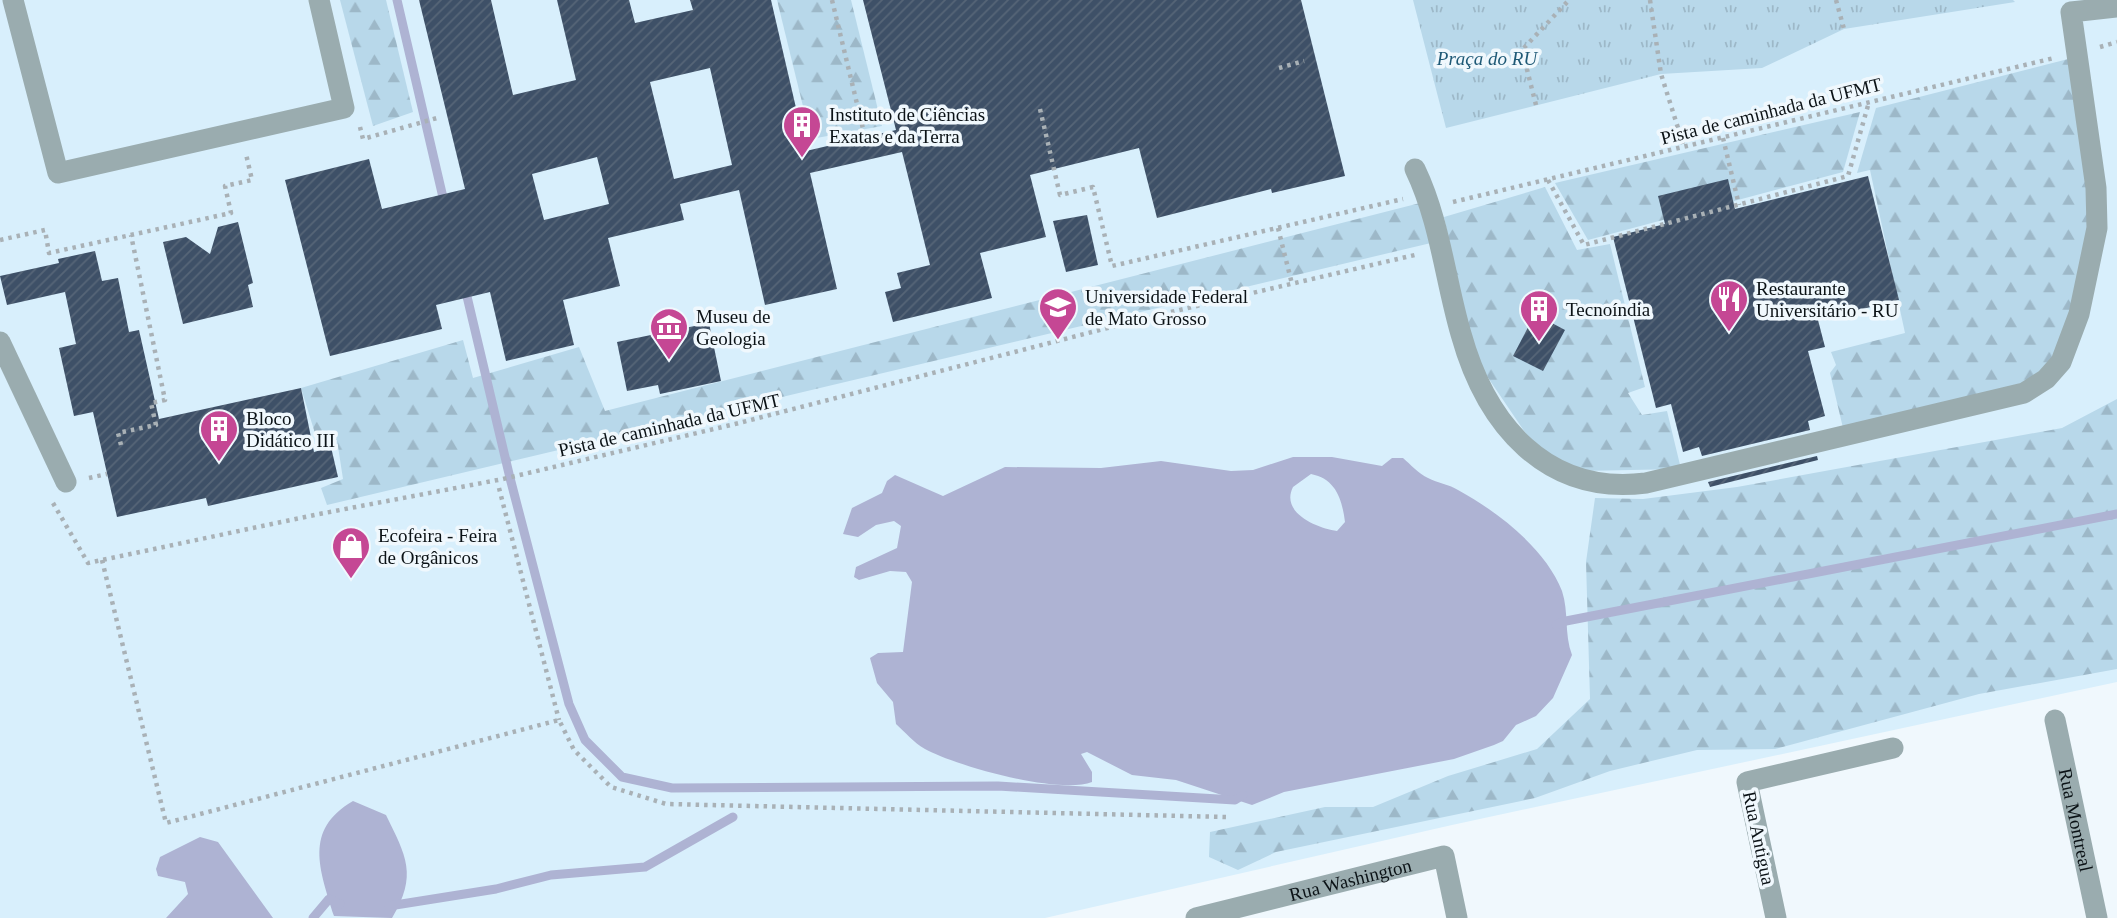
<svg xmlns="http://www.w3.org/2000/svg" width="2117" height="918" viewBox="0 0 2117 918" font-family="'Times New Roman',serif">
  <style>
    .built { fill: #d8effc }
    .forest { fill: url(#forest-firs) }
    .park { fill: url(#park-tufts) }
    .water { fill: #aeb3d3; fill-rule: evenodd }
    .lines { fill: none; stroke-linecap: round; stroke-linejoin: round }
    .stream { stroke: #aeb3d3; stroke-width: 9 }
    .building { fill: url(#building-hatch); fill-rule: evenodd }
    .path { stroke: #a9b1b6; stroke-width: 4.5; stroke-dasharray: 3.5 5; stroke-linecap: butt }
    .minor { stroke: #9aacaf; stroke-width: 21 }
    .labels { text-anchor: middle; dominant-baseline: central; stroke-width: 7; stroke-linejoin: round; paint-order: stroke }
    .park-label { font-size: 19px; font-style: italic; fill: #1e5976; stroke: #f0f8fd }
    .street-label { font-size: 19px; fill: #0b1216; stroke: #f0f8fd }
    .poi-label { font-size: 19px; fill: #0b1216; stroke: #f0f8fd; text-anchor: start }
  </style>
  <defs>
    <pattern id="forest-firs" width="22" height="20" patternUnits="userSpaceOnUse" patternTransform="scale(1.75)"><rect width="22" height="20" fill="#b8d8ea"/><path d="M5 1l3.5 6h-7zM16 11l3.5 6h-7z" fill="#9db8c8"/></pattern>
    <pattern id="park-tufts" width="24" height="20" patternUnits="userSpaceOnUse" patternTransform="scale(1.75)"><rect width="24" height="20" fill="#b8d8ea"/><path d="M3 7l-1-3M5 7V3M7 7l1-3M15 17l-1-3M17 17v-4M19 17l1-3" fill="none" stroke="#9db8c8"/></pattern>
    <pattern id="building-hatch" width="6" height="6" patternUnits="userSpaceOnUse" patternTransform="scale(1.75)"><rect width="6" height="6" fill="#3e5067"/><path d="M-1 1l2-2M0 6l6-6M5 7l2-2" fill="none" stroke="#566577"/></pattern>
  </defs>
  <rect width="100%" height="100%" fill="#f0f8fd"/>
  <polygon class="built" points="0,0 2117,0 2117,682 1452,825 1045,918 0,918"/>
  <g class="forest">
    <polygon points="340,0 386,0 413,112 373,126"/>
    <polygon points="777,0 851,0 882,126 811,139"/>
    <polygon points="2072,58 2090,220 2070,321 2043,375 2018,388 1843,428 1830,373 1836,365 1831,352 1905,333 1870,170 1857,173 1876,108"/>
    <polygon points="1860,112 1843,172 1588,240 1555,183"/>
    <polygon points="1545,187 1577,250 1610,244 1645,387 1628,393 1642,415 1667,411 1681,469 1581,471 1537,450 1474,357 1444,217"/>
    <polygon points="1420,203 1431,243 327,505 321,488 343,479 337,440 318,443 301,388 463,340 473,378 579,347 605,411"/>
    <polygon points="2117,399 2117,669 1979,694 1775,749 1697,750 1610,771 1535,798 1276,852 1238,870 1209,857 1210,832 1325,807 1373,807 1448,776 1537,749 1590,699 1586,562 1595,498 1643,499 1737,487 2062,428"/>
  </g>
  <polygon class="park" points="1413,0 2013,0 2015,2 1844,29 1762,68 1661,74 1446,128"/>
  <g class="water">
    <path d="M1293 457H1332L1382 466 1392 458H1403C1410 464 1419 474 1428 478 1438 483 1448 484 1458 490 1497 511 1546 549 1562 591 1569 612 1564 634 1572 655L1553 698 1536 716 1516 725 1503 741 1494 745 1454 759 1284 792 1252 805 1176 780 1132 775 1087 752 1081 754 1092 772V782C1059 795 956 766 925 749 914 743 905 732 896 724L893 702 877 683 870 658 878 653 903 652 912 582 906 572 890 571 859 580 854 577 856 567 897 548 901 526 894 521 876 525 858 537 843 534 852 508 882 493 887 481 895 475 943 496 1005 467 1101 468 1161 461 1231 471 1253 470ZM1311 474C1336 479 1342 499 1345 522L1337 531C1317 528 1280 513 1293 487Z"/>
    <path d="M353 801 386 815C406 856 418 875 392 918L334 916C320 870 303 830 353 801Z"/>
    <polygon points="200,837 218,842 273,918 166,918 188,894 185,882 158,876 156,869 160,857"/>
  </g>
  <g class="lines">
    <g class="stream">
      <polyline points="397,0 445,206"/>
      <polyline points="465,288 510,478 569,704 585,740 622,777 672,788 998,786 1235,800 1243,795"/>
      <polyline points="1556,625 1566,621 2117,514"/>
      <polyline points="389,906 496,889 551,875 645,867 733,817"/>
      <polyline points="313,918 329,899 340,904"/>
    </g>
  </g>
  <g class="building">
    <path d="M419 0H491L513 95 576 80 557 0H629L635 23 693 10 690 0H771L806 151 896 130 863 0H1301L1345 176 1272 193 1271 189 1157 218 1139 148 1030 175 1046 237 980 253 992 298 893 322 885 292 901 288 897 273 930 265 902 152 810 173 837 289 765 305 739 190 680 204 684 220 608 238 620 286 563 300 574 345 506 361 490 292 436 305 442 329 330 356 285 180 369 159 382 209 465 189ZM710 68 732 165 674 179 650 82ZM597 157 609 204 544 220 532 174Z"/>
    <polygon points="1868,176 1899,300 1818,320 1825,347 1808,351 1825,416 1808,421 1810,430 1702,456 1699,447 1683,452 1671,404 1656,408 1613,237 1665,224 1658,196 1728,179 1735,209"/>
    <polygon points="1087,215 1098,265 1066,272 1053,221"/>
    <polygon points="238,222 253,283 248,285 253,307 183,324 163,242 186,237 210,254 218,227"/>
    <polygon points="95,251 102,281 118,278 129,332 139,330 159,419 301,388 314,452 331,447 338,477 208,506 206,498 117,517 93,412 74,416 59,348 76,344 65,292 7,305 0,276 59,263 58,259"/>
    <polygon points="1535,314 1565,330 1543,371 1513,356"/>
    <polygon points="709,323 721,381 660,394 658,385 627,391 617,342"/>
    <polygon points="1817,456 1818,460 1710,487 1708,482"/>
  </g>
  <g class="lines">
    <g class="path">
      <polyline points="832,0 865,137"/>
      <polyline points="1650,0 1661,74 1684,147"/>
      <polyline points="1836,0 1844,29"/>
      <polyline points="2100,47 2117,42"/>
      <polyline points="1279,68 1304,61"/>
      <polyline points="1536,105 1522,50 1569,0"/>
      <polyline points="1040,109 1060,195 1093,187 1112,266 1403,199"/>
      <polyline points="360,127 363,139 437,118"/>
      <polyline points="1723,138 1739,205"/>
      <polyline points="1548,180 1584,245 1848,176 1869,102"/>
      <polyline points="1453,202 2054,58"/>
      <polyline points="1278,228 1292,284"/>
      <polyline points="0,240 45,230 49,253 231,213 225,186 252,180 246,154"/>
      <polyline points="121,445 118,433 156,425 151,403 165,400 131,235"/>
      <polyline points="89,478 107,474"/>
      <polyline points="499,488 559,720"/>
      <polyline points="53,503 88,563 319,514 503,479 735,424 1154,316 1419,254"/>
      <polyline points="102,560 166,823 559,720 574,750 611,787 666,804 1226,817"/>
    </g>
    <g class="minor">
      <polyline points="13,0 58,173 344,108 319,0"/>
      <path d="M1415 169C1440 221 1445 279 1461 334 1486 424 1546 496 1646 483L2024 393 2046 379 2061 362 2079 314 2097 228 2096 188 2071 12 2117 7"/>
      <polyline points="0,342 66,482"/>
      <path id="s1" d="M2055 720 2097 918"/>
      <path id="s2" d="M1196 918 1444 856 1457 918"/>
      <polyline points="1776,918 1747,782 1893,748"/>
    </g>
  </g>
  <defs>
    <symbol id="building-pin" viewBox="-11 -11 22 30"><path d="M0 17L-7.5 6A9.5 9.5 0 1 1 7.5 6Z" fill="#c54794" stroke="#f0f8fd"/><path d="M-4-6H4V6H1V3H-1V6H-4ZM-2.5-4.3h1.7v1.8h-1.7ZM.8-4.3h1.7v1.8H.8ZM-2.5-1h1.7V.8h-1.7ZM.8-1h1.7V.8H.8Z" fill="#fff"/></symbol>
    <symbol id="restaurant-pin" viewBox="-11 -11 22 30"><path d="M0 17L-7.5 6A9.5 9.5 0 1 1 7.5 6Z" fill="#c54794" stroke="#f0f8fd"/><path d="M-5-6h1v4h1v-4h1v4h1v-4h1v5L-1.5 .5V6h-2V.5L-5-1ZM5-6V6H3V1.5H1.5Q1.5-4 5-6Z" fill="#fff"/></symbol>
    <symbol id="university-pin" viewBox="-11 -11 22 30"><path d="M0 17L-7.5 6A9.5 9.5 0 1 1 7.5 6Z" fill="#c54794" stroke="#f0f8fd"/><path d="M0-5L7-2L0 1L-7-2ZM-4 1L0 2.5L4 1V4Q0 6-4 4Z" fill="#fff"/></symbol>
    <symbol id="museum-pin" viewBox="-11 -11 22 30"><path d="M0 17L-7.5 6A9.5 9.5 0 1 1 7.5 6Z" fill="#c54794" stroke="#f0f8fd"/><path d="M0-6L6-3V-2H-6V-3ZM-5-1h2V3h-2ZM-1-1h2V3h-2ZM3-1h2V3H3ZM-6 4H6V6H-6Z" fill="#fff"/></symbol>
    <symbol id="shop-pin" viewBox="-11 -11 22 30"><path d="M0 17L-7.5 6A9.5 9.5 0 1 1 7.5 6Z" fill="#c54794" stroke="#f0f8fd"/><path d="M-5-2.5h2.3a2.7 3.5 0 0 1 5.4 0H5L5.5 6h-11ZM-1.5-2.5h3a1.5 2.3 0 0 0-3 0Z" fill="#fff"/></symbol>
  </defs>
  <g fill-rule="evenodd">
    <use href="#building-pin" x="780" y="103" width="44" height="60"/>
    <use href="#restaurant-pin" x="1707" y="277" width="44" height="60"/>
    <use href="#university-pin" x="1036" y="285" width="44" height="60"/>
    <use href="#building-pin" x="1517" y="287" width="44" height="60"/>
    <use href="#museum-pin" x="647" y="305" width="44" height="60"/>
    <use href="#building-pin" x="197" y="407" width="44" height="60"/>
    <use href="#shop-pin" x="329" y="524" width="44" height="60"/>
  </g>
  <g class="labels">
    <g class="park-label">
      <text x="1487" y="58">Praça do RU</text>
    </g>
    <g class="street-label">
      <text transform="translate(1771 111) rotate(-14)">Pista de caminhada da UFMT</text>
      <text transform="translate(669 425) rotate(-13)">Pista de caminhada da UFMT</text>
      <text stroke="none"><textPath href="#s1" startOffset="102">Rua Montreal</textPath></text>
      <text transform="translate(1759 838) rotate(78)">Rua Antigua</text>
      <text stroke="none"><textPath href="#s2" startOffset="159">Rua Washington</textPath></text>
    </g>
    <g class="poi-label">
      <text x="829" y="114">Instituto de Ciências<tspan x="829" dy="22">Exatas e da Terra</tspan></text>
      <text x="1756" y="288">Restaurante<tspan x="1756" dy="22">Universitário - RU</tspan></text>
      <text x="1085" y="296">Universidade Federal<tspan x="1085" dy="22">de Mato Grosso</tspan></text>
      <text x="1566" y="309">Tecnoíndia</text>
      <text x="696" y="316">Museu de<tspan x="696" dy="22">Geologia</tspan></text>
      <text x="246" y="418">Bloco<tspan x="246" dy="22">Didático III</tspan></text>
      <text x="378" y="535">Ecofeira - Feira<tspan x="378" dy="22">de Orgânicos</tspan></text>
    </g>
  </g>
</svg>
